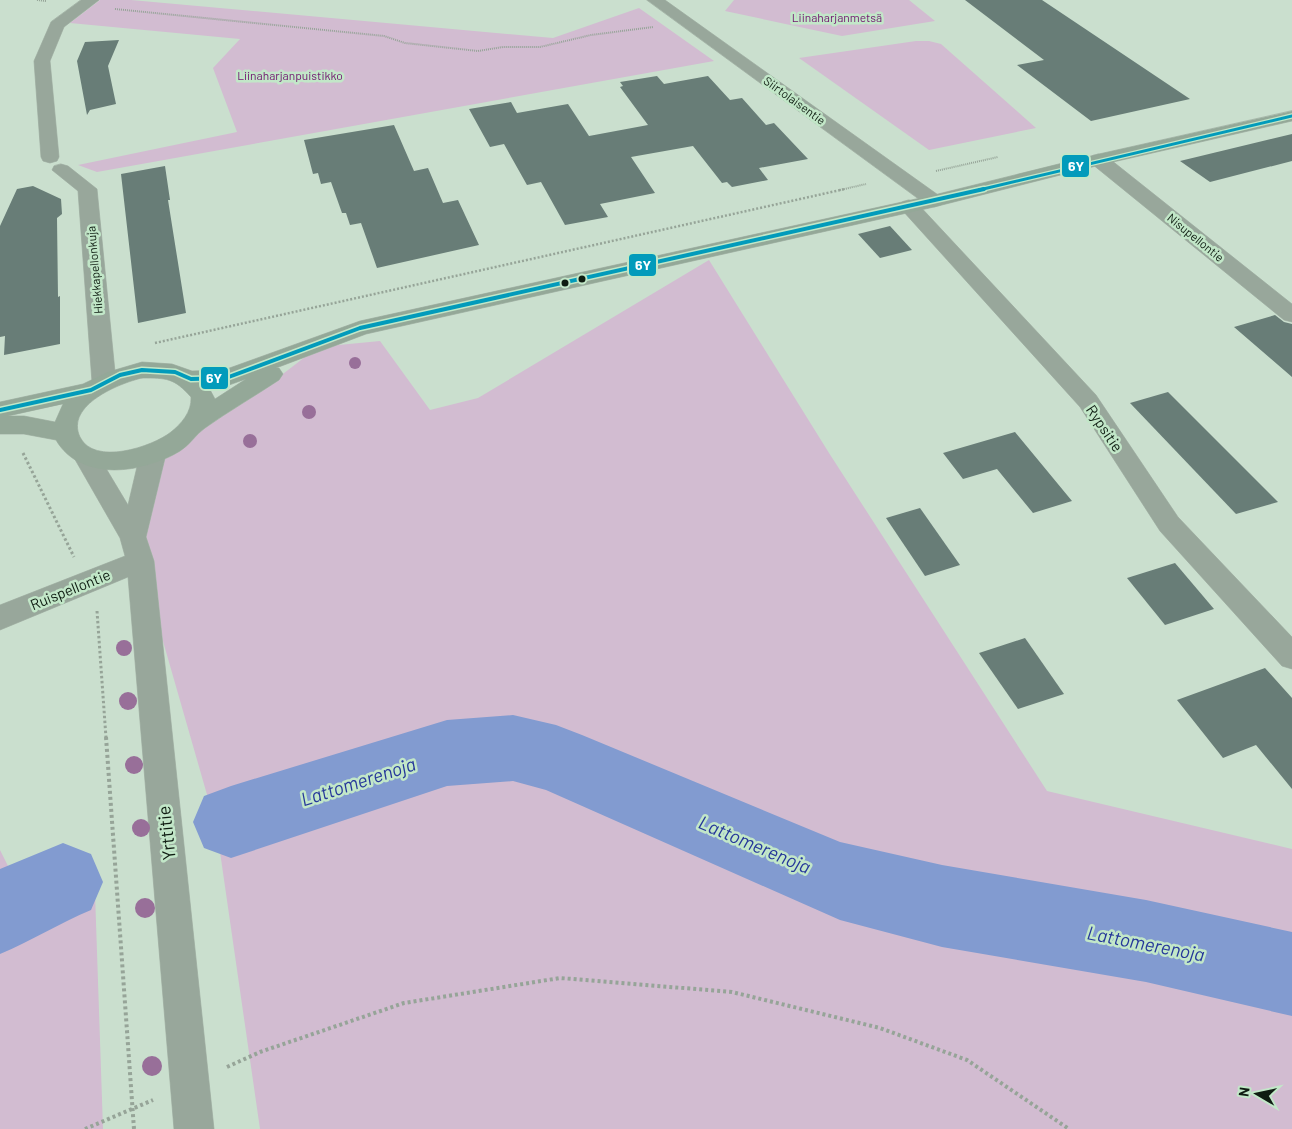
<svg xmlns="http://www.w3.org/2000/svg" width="1292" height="1129" viewBox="0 0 1292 1129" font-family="Barlow,sans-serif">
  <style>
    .green { fill: #d2bcd1 }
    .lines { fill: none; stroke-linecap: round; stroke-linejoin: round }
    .river { fill: #829bd0; fill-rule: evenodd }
    .building { fill: #687d77 }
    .minor-casing { stroke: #aabaad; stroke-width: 1 }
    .major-casing { stroke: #aabaad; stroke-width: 1 }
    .path-far3 { stroke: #96a498; stroke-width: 2; stroke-dasharray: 1 1; stroke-linecap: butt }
    .path-far2 { stroke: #96a498; stroke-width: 2.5; stroke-dasharray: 2 2; stroke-linecap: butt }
    .path-far1 { stroke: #96a498; stroke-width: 3; stroke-dasharray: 2.5 2.5; stroke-linecap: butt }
    .path { stroke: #96a498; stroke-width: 4; stroke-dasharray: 3 3; stroke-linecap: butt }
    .minor { fill: #98a79b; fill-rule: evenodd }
    .major { fill: #94a898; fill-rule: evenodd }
    .bus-1-far1-casing { stroke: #c2e7c8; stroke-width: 5.5 }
    .bus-1-casing { stroke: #c2e7c8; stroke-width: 7 }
    .bus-1-far1 { stroke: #029bbb; stroke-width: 3 }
    .bus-1 { stroke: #029bbb; stroke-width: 4 }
    .tree { fill: #986f99 }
    .bus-dot { fill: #0f1d12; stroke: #c2e7c8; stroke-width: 2 }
    .labels { text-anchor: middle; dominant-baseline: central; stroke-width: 5; stroke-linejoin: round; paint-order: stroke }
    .far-park-label { font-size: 12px; fill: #70136e; stroke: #c2e7c8 }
    .far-street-label { font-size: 12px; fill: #0f1d12; stroke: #c2e7c8 }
    .street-label { font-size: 15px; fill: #0f1d12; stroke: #c2e7c8 }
    .near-street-label { font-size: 18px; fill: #0f1d12; stroke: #c2e7c8 }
    .near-water-label { font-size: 19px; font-style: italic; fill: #25379a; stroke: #c2e7c8 }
    .line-badge { stroke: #c2e7c8; stroke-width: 2 }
    .badge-label { font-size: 14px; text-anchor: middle; font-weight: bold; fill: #fff }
  </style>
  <rect width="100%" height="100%" fill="#cadfce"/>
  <g class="green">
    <polygon points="100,0 131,0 553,38 639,8 714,61 97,172 78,165 237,132 213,68 240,39 70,23"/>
    <polygon points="734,0 909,0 935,21 842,36 725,11"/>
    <polygon points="916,41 929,41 941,44 1036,128 929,150 799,58"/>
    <polygon points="709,260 829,453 1047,791 1292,849 1292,1129 260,1129 218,838 351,783 214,819 140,561 161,456 262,390 318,347 380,341 430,410 478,398"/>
    <polygon points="0,850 16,882 0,892"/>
    <polygon points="95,893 103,1129 0,1129 0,946 39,918"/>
  </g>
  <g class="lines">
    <g class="river">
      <polygon points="513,715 556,725 582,735 840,842 942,865 1146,900 1292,932 1292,1016 1146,982 942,947 840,920 546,790 513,781 447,786 231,858 204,848 193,822 204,796 231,786 447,720"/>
      <path d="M63 843 91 854 103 882 91 910C60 923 31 941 0 954V869Z"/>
    </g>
  </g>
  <g class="building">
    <polygon points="965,0 1042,0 1190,99 1091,121 1017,65 1044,60"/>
    <polygon points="119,40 108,66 116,104 90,110 87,115 77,61 85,42"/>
    <polygon points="657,76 664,84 708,76 730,100 742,98 766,125 774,123 808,159 759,168 768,180 732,187 727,182 722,183 693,146 631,157 655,193 600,204 608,217 565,225 541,182 527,185 504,144 490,147 469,109 511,102 517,113 568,104 589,136 648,125 620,87 623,86 620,82"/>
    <polygon points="394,125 414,171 428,168 443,203 458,200 479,245 377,268 361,223 350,225 346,213 342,213 331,182 321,184 318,173 313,174 304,140"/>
    <polygon points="1292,134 1292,161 1210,182 1180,161"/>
    <polygon points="165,166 170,200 168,200 186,313 138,323 121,174"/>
    <polygon points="33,186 61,199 62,214 57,218 58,297 60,296 60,344 4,355 5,336 0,337 0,226 17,189"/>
    <polygon points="890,226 912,250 880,258 858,234"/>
    <polygon points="1275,315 1284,322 1292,324 1292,377 1234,327"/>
    <polygon points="1168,392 1278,502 1236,514 1130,403"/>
    <polygon points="1015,432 1072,501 1033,513 997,469 963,479 943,453"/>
    <polygon points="920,508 960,565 925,576 886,518"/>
    <polygon points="1175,563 1214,609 1165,625 1127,578"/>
    <polygon points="1025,638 1064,694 1018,709 979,653"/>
    <polygon points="1265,668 1292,698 1292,789 1256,745 1223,758 1177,700"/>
  </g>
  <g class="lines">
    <defs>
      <g id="minor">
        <polygon points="81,0 99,0 64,27 50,61 59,157 57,161 50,163 43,161 41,157 34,61 51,22"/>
        <polygon points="647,0 665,0 941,197 944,201 941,205 934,207 927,205"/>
        <polygon points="1099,154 1106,156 1292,304 1292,322 1284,320 1092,164 1090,160 1092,156"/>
        <polygon points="61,164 68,166 97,189 116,382 112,388 104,390 96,388 92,382 78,191 52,170 54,166"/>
        <polygon points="909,200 916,202 1096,395 1178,517 1292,637 1292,669 1282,666 1160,531 1080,407 902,210 899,206 902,202"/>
        <polygon points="153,445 162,448 166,454 146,537 154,561 214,1129 174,1129 128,577 0,630 0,605 125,556 120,538 73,456 77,450 86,447 95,450 128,505 140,454 144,448"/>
      </g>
      <path id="major" d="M1292 111V121L1100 165 934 207 366 334 276 368H279L283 374 279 380C255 396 229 411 205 428 196 434 190 445 180 451 144 473 81 483 56 440L24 434H0V402L83 384 108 372 142 362 172 364 192 371 224 370 360 321 934 195 1099 154ZM142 378C167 378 174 378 191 397 192 412 181 424 171 432 152 447 94 466 80 437 65 405 120 383 142 378ZM246 379 215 399 208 386H226ZM63 404 55 422 24 416H8Z"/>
    </defs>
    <use href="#minor" class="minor-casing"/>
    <use href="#major" class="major-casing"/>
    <g class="path-far3">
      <polyline points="37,0 46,1"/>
      <polyline points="115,9 384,36 405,43 478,51 503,47 540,47 591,35 653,27"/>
      <polyline points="936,171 998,157"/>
      <polyline points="840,190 866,184"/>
    </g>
    <polyline class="path-far2" points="155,343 845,189"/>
    <g class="path-far1">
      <polyline points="23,453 74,557"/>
      <polyline points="97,611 106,738"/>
    </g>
    <g class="path">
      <polyline points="106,737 134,1129"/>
      <polyline points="227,1067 260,1052 404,1003 560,978 732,992 880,1028 967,1060 1069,1129"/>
      <polyline points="85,1129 153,1100"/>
    </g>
    <use href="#minor" class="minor"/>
    <use href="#major" class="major"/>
    <defs>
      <polyline id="bus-1-far1" points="979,190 1292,116"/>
      <polyline id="bus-1" points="0,410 91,390 120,375 142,370 175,372 191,379 226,378 360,328 984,189"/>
    </defs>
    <use href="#bus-1-far1" class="bus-1-far1-casing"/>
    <use href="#bus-1" class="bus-1-casing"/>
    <use href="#bus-1-far1" class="bus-1-far1"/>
    <use href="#bus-1" class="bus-1"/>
  </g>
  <g class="tree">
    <circle cx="355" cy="363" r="6"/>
    <circle cx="309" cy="412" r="7"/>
    <circle cx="250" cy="441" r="7"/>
    <circle cx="124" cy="648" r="8"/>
    <circle cx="128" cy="701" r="9"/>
    <circle cx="134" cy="765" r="9"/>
    <circle cx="141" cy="828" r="9"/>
    <circle cx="145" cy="908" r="10"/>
    <circle cx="152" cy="1066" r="10"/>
  </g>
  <g class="bus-dot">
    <circle cx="582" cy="279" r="4.5"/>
    <circle cx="565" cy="283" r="4.5"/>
  </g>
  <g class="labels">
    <g class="far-park-label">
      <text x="837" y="17">Liinaharjanmetsä</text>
      <text x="290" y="75">Liinaharjanpuistikko</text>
    </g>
    <g class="far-street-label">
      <text transform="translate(795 100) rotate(36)">Siirtolaisentie</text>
      <text transform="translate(1196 237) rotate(39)">Nisupellontie</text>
      <text transform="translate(94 270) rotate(-95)">Hiekkapellonkuja</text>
    </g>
    <g class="street-label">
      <text transform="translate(1105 428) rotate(56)">Rypsitie</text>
      <text transform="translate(70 589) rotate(-22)">Ruispellontie</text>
    </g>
    <g class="near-street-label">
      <text transform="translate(166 833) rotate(-96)">Yrttitie</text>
    </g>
    <g class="near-water-label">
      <text transform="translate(358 781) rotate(-18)">Lattomerenoja</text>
      <text transform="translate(755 844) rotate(23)">Lattomerenoja</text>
      <text transform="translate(1146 943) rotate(11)">Lattomerenoja</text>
    </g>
  </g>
  <g class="line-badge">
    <rect x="1061" y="154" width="29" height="24" rx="5" fill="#029bbb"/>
    <rect x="628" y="253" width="29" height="24" rx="5" fill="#029bbb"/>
    <rect x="200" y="366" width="29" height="24" rx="5" fill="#029bbb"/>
  </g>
  <g class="badge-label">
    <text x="1076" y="171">6Y</text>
    <text x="643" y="270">6Y</text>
    <text x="214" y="383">6Y</text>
  </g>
  <g transform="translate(1257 1094) rotate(279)" stroke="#c2e7c8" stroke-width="4" paint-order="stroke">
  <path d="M0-4L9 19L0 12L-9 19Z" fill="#0f1d12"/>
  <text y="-8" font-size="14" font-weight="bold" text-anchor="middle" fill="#0f1d12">N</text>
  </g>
</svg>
